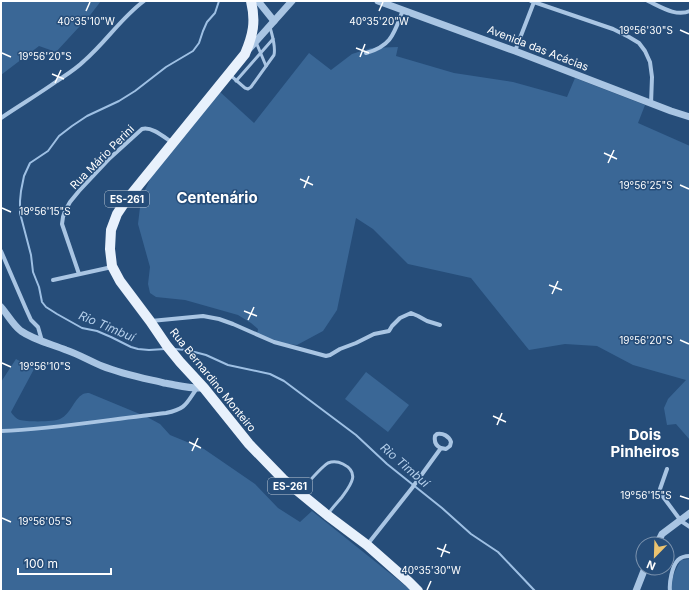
<svg xmlns="http://www.w3.org/2000/svg" width="691" height="592" viewBox="0 0 691 592" font-family="Inter,sans-serif">
  <style>
    .green { fill: #3a6796 }
    .lines { fill: none; stroke-linecap: round; stroke-linejoin: round }
    .stream { stroke: #9ec0e4; stroke-width: 2 }
    .service { stroke: #a9c5e3; stroke-width: 3 }
    .minor { stroke: #a9c5e3; stroke-width: 4 }
    .tertiary { stroke: #a9c5e3; stroke-width: 7 }
    .primary { stroke: #e8f1fc; stroke-width: 10 }
    .ticks { fill: none; stroke: #fff; stroke-width: 1.5 }
    .labels { text-anchor: middle; dominant-baseline: central; stroke-width: 3; stroke-linejoin: round; paint-order: stroke }
    .shield { fill: #264d79; stroke: #becad7; stroke-width: 1 }
    .shield-label { font-size: 10px; font-weight: bold; fill: #fff }
    .street-label { font-size: 11px; fill: #fff; stroke: #264d79 }
    .water-label { font-size: 12px; font-style: italic; fill: #b4cfeb; stroke: #264d79 }
    .district-label { font-size: 15px; font-weight: bold; fill: #fff; stroke: #264d79 }
    .ticks-label { font-size: 10px; text-anchor: middle; fill: #fff; stroke: #264d79; stroke-width: 3; stroke-linejoin: round; paint-order: stroke }
  </style>
  <rect width="100%" height="100%" fill="#264d79"/>
  <g class="green">
    <polygon points="1,1 101,1 91,14 56,52 39,46 1,75"/>
    <polygon points="398,47 396,56 454,73 513,82 567,97 575,78 645,105 638,123 690,146 690,440 676,424 667,425 664,408 668,399 686,380 633,365 597,346 565,344 529,350 471,278 408,264 373,229 356,218 337,310 323,331 297,345 278,343 257,336 258,329 251,323 238,315 185,300 156,297 150,293 148,284 150,267 138,224 141,199 155,168 219,91 254,123 309,53 331,70 352,54 371,48"/>
    <path d="M16 359 34 369 11 412C13 415 16 419 20 420 26 422 55 422 60 419 71 414 73 400 83 394 85 393 87 393 89 393L147 417 160 424 170 435 204 449 255 484 278 508 300 522 312 511 412 591H1V382Z"/>
    <polygon points="366,372 409,405 388,432 345,399"/>
    <path d="M690 559V591H671C671 579 675 570 681 560Z"/>
  </g>
  <g class="lines">
    <g class="stream">
      <polyline points="165,349 149,350 138,349 131,347 111,337 97,331 82,328 57,314 46,307 42,302 39,287 33,272 31,255 20,213 20,201 21,191 24,176 30,163 48,151 59,136 72,126 87,116 119,101 135,91 166,67 193,51 199,43 203,31 207,22 215,13 219,1"/>
      <polyline points="174,349 187,350 206,355 228,365 270,374 284,381 356,435 387,464 442,508 471,534 498,552 535,591"/>
    </g>
    <g class="service">
      <polyline points="256,42 266,66"/>
      <path d="M230 75 245 88 248 89 251 87 274 55C276 46 272 35 270 27"/>
      <polyline points="236,81 273,39"/>
      <path d="M300 492C307 484 320 468 328 463 333 461 339 462 343 464 361 473 350 486 342 497 337 503 332 508 328 514"/>
    </g>
    <g class="minor">
      <polyline points="531,1 613,29 629,37 639,43 645,51 650,62 652,77 651,104"/>
      <path d="M648 1C661 7 676 17 690 11"/>
      <polyline points="515,51 534,2"/>
      <path d="M366 53C392 46 394 33 403 10"/>
      <path d="M1 118C20 105 39 94 57 81 66 75 76 69 84 61 106 42 121 18 144 1"/>
      <polyline points="1,251 26,309 31,320 38,327 42,341"/>
      <path d="M79 274 62 224 63 217 65 211 70 202 79 191 110 158 142 129C152 126 165 138 173 143"/>
      <polyline points="53,280 112,267"/>
      <polyline points="151,321 203,316 219,319 233,324 274,342 326,356 330,355 340,349 356,343 374,334 389,331 392,326 400,318 411,313 418,316 427,321 440,325"/>
      <path d="M1 431C56 429 111 419 166 413 186 409 186 404 197 388"/>
      <polyline points="667,469 660,489 661,494 681,521 690,527"/>
      <path d="M367 545 412 488 441 448 446 449 450 446 451 442C449 436 443 433 437 434L435 436C434 442 436 446 441 448"/>
      <path d="M670 591C669 583 672 566 678 560 681 557 686 556 690 556"/>
    </g>
    <g class="tertiary">
      <polyline points="258,1 274,21"/>
      <polyline points="378,1 515,51 671,111 690,117"/>
      <polyline points="249,49 292,1"/>
      <path d="M1 307C8 315 13 325 21 331 34 340 51 344 66 350 78 354 90 361 102 366 122 374 143 378 164 383 177 385 190 389 204 388"/>
      <polyline points="657,544 662,534 690,513"/>
      <polyline points="636,591 645,568"/>
    </g>
    <path class="primary" d="M251 1C256 22 253 35 245 54L125 202 117 214 111 230 110 249 112 266 120 281 150 321 167 346 180 362 204 388 249 444 283 479 327 515 367 545 409 582 418 591"/>
  </g>
  <path class="ticks" d="M86 11 90 2M379 11 383 2M680 30 689 34M356 48 369 53M2 53 11 57M360 57 365 44M52 74 64 79M55 83 61 70M604 153 617 159M608 163 614 150M300 179 313 185M680 185 689 189M304 188 309 176M2 208 11 212M549 285 562 290M552 294 558 281M244 311 257 316M248 320 254 307M680 340 689 344M2 363 11 367M493 416 506 422M497 425 502 413M189 442 201 448M192 451 198 438M680 496 689 499M2 518 11 522M437 548 450 553M441 557 446 544M427 590 431 581"/>
  <g class="labels">
    <g class="shield">
      <rect x="105" y="191" width="44" height="16" rx="3"/>
      <rect x="268" y="478" width="44" height="16" rx="3"/>
    </g>
    <g class="shield-label">
      <text x="127" y="199">ES-261</text>
      <text x="290" y="486">ES-261</text>
    </g>
    <g class="street-label">
      <text transform="translate(538 48) rotate(21)">Avenida das Acácias</text>
      <text transform="translate(102 157) rotate(-45)">Rua Mário Perini</text>
      <text transform="translate(213 380) rotate(51)">Rua Bernardino Monteiro</text>
    </g>
    <g class="water-label">
      <text transform="translate(107 326) rotate(23)">Rio Timbuí</text>
      <text transform="translate(405 465) rotate(41)">Rio Timbuí</text>
    </g>
    <g class="district-label">
      <text x="217" y="197">Centenário</text>
      <text x="645" y="434">Dois<tspan x="645" dy="17">Pinheiros</tspan></text>
    </g>
  </g>
  <g class="ticks-label">
    <text x="86" y="25">40°35'10"W</text>
    <text x="379" y="25">40°35'20"W</text>
    <text x="646" y="34">19°56'30"S</text>
    <text x="45" y="60">19°56'20"S</text>
    <text x="646" y="189">19°56'25"S</text>
    <text x="45" y="215">19°56'15"S</text>
    <text x="646" y="344">19°56'20"S</text>
    <text x="45" y="370">19°56'10"S</text>
    <text x="646" y="499">19°56'15"S</text>
    <text x="45" y="525">19°56'05"S</text>
    <text x="431" y="574">40°35'30"W</text>
  </g>
  <rect width="691" height="592" fill="none" stroke="#ffffff" stroke-width="4"/>
  <g transform="translate(655 556) rotate(203)"><circle r="19" fill="#264d79" stroke="#7d94af"/>
  <path d="M0-3L7 15L0 10L-7 15Z" fill="#ebc36f"/>
  <text y="-6" font-size="11" font-weight="bold" text-anchor="middle" fill="#ffffff">N</text>
  </g>
  <path d="M18 568v6h93v-6" fill="none" stroke="#ffffff" stroke-width="2"/>
  <text x="24" y="568" font-size="12" fill="#ffffff" stroke="#264d79" stroke-width="3" paint-order="stroke">100 m</text>
</svg>
